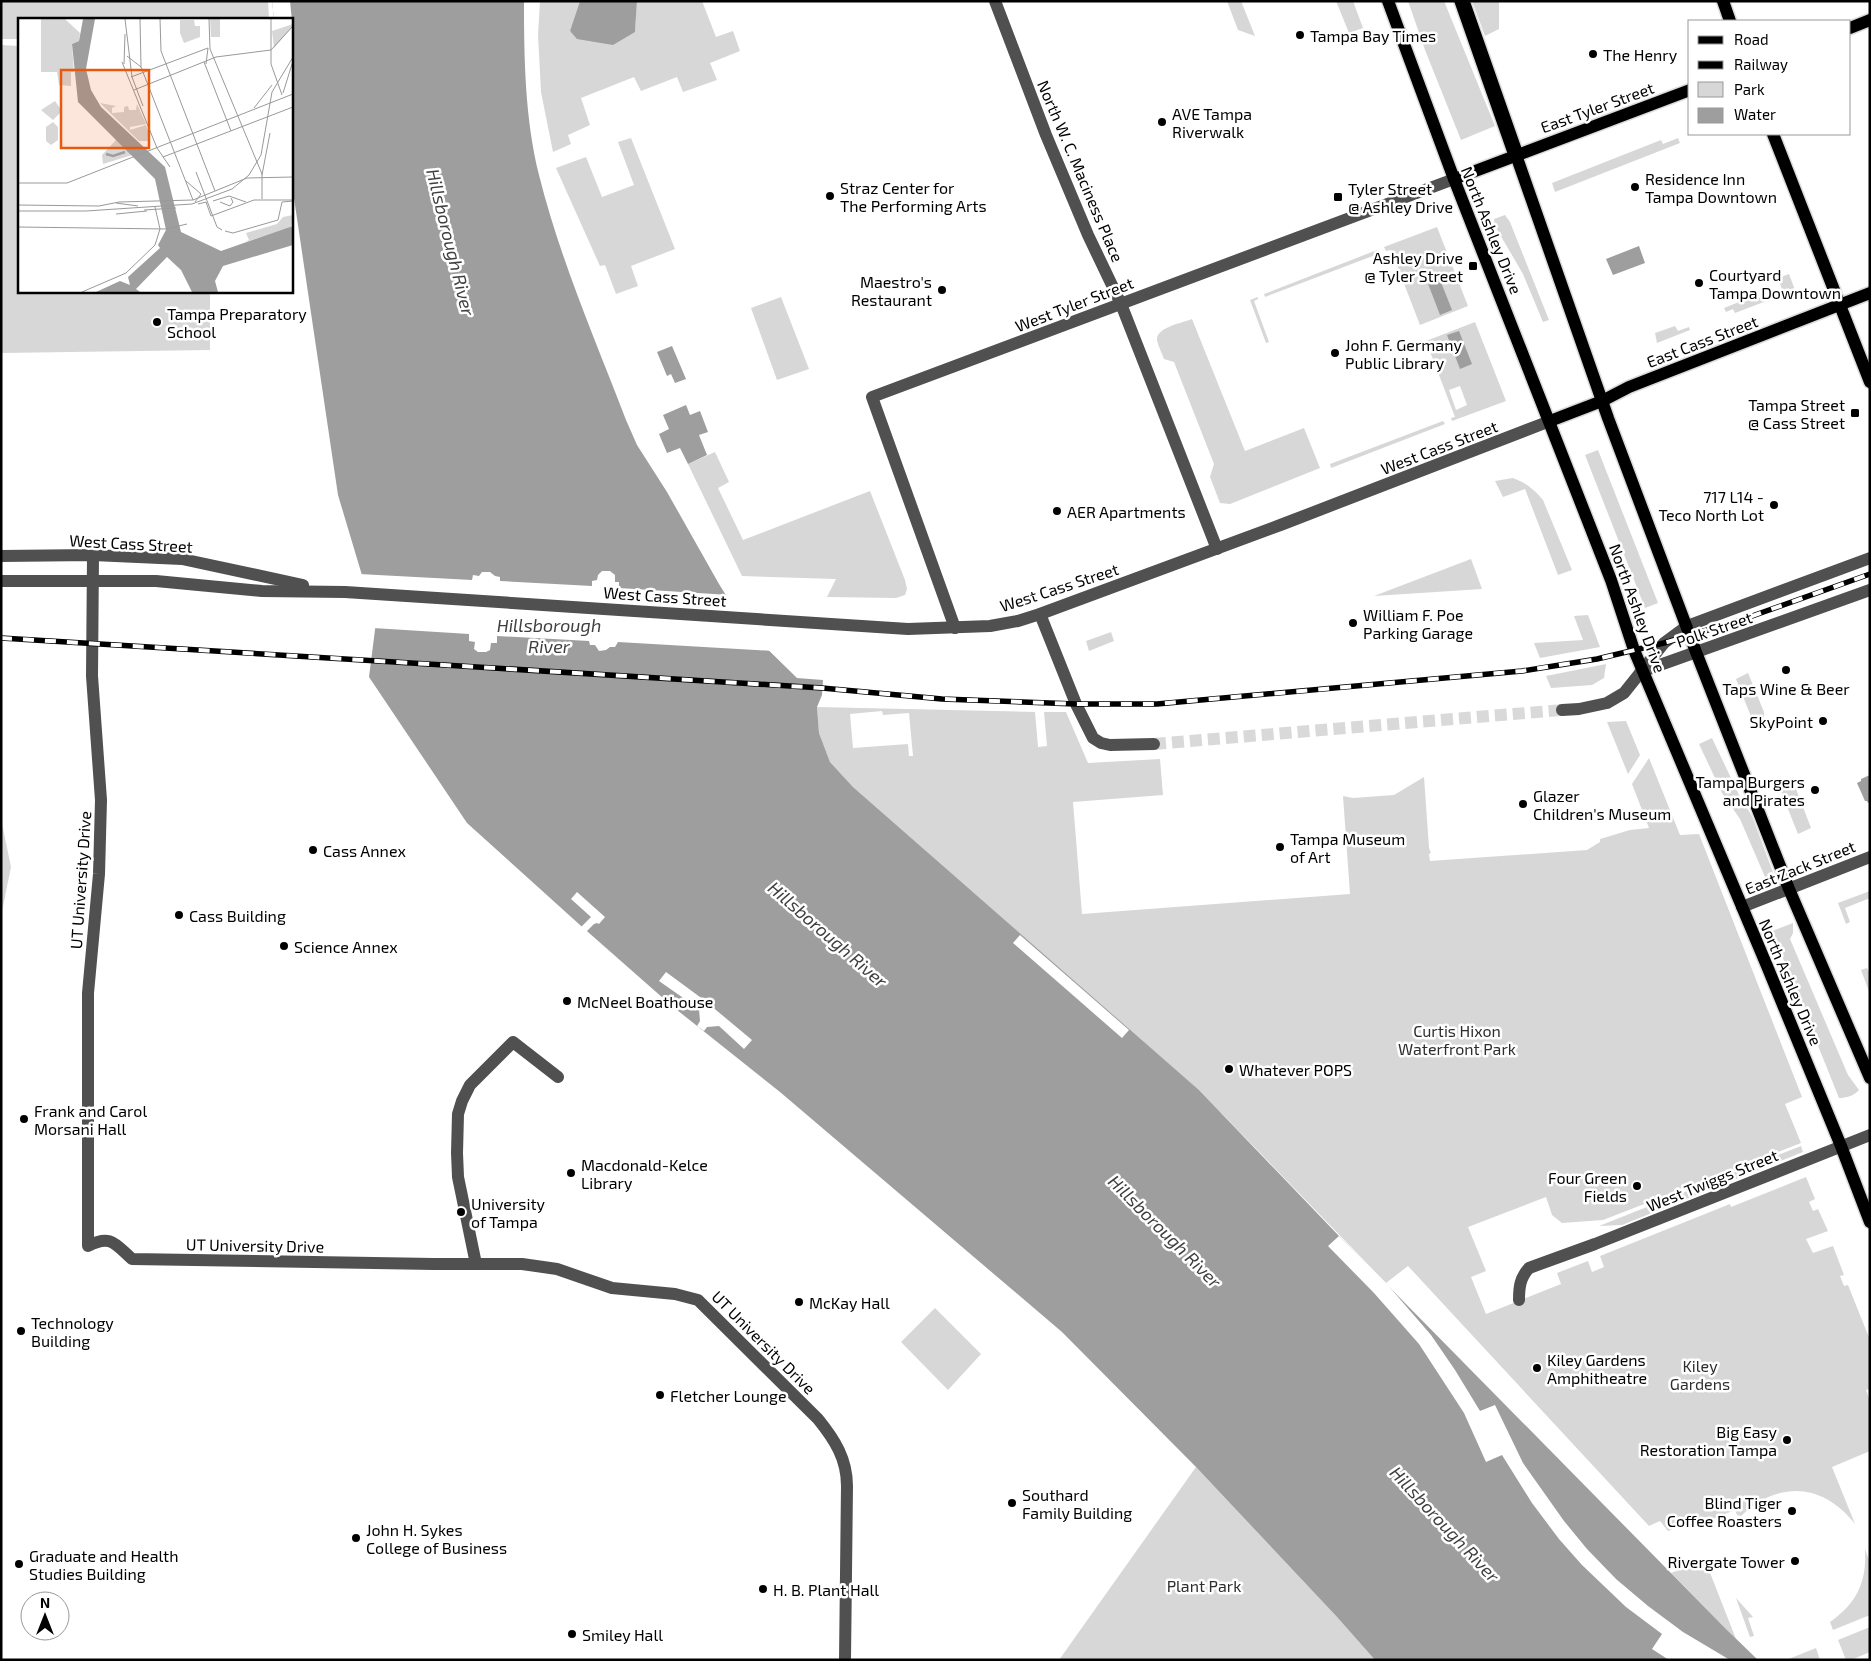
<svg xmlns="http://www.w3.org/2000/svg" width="1871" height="1661" viewBox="0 0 1871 1661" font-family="'Exo 2',sans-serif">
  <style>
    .green { fill: #d7d7d7; fill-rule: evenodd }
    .water { fill: #9e9e9e }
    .pier { fill: #fff }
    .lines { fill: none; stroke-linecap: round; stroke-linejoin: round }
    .minor-tunnel { stroke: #d9d9d9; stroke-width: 12; stroke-dasharray: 12 6; stroke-linecap: butt }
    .major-casing { stroke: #dbdbdb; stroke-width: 15 }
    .highway-casing { stroke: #dbdbdb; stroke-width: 18 }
    .minor { stroke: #505050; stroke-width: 12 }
    .major { stroke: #000; stroke-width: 12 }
    .highway { stroke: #000; stroke-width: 15 }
    .rail-casing { stroke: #000; stroke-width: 5.5 }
    .rail { stroke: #fff; stroke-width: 4; stroke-dasharray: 11; stroke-linecap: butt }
    .poi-dot { fill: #000; stroke: #fff; stroke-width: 2 }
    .labels { text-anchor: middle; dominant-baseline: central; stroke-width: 5; stroke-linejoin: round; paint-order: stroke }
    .poi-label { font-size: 16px; fill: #000; stroke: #fff; text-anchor: start }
    .street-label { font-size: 16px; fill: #000; stroke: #fff }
    .park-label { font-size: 16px; fill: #2e2e2e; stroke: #fff }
    .water-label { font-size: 18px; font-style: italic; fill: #3f3f3f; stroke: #fff }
    .inset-river { fill: none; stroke: #9e9e9e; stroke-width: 2.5 }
    .inset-road { fill: none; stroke: #999; stroke-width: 1 }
    .view { fill: #e8590c; fill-opacity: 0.15; stroke: #e8590c; stroke-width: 2.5 }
    .inset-edge { fill: none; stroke: #000; stroke-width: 2.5 }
  </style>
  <rect width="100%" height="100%" fill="#fff"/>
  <g class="green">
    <polygon points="1,1 268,1 269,19 19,19 19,39 1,39"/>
    <polygon points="540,1 580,1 570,32 635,32 637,1 702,1 716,37 733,31 740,51 710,63 717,80 683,92 677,77 641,91 634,77 581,98 590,125 568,135 571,144 553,152 541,92 538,35"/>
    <polygon points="1227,1 1241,1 1255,36 1238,30"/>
    <polygon points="1336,1 1353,1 1363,28 1349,33"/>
    <polygon points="1408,1 1444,1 1495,126 1461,140 1425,50"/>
    <polygon points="1472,1 1499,1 1499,29 1485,36"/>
    <polygon points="1,45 19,46 19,291 210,291 210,350 1,353"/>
    <polygon points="631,138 675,249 631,266 638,286 616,294 605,265 600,266 556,168 586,157 602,197 634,185 618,142"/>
    <polygon points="1678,138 1680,143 1555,192 1552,183 1661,140 1663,144"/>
    <polygon points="1505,215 1510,222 1549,320 1543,322 1523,274 1495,226 1494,219"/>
    <path d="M1437 227 1468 306 1420 325 1391 250 1386 251 1384 247ZM1439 277 1451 309V310L1427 282Z"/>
    <polygon points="1377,250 1378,254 1265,297 1264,294"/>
    <polygon points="1789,274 1795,290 1735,313 1733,309 1726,312 1724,308 1754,296 1756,299 1782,289 1778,278"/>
    <polygon points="781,297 809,369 777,380 751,308"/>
    <polygon points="1258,297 1258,299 1254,301 1269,342 1266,343 1250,300"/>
    <path d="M1192 319 1245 451 1304 428 1320 468 1230 504 1220 503 1210 477 1214 464 1174 362 1164 359C1162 353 1158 346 1157 340 1156 327 1183 323 1192 319Z"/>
    <path d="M1475 322 1506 401 1452 421 1451 418 1455 417 1426 341ZM1460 386 1467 405 1456 410 1449 390Z"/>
    <polygon points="1675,326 1678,331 1689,327 1690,330 1657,343 1655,333"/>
    <polygon points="1443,421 1445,424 1331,468 1330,464"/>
    <polygon points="1598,450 1658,603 1645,608 1585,455"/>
    <polygon points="715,452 729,482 718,488 743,540 870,491 905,580 907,589 905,595 896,598 827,597 836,579 742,576 688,464"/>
    <path d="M1513 478C1526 483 1534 489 1543 500L1572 570 1558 575 1525 489 1503 497 1495 481Z"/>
    <polygon points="1471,559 1482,589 1374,596"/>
    <polygon points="1588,615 1600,647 1540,658 1534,643 1583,640 1574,616"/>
    <polygon points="1111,632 1114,641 1089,651 1086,641"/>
    <polygon points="1606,664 1604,678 1592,685 1551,688 1546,676"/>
    <polygon points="1748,673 1764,712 1764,726 1756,729 1736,679"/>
    <path d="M817 707 1035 712 1038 747 1047 746 1044 712H1066L1088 763 1160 759 1163 795 1073 802 1082 914 1350 894 1343 796 1353 798 1394 795 1424 777 1429 848 1431 853 1429 854 1430 861 1587 850 1600 842V839L1630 830 1649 828 1632 784 1649 758 1680 835 1699 834 1802 1097 1785 1104 1801 1143 1603 1220 1562 1223 1552 1215 1546 1197 1468 1227 1486 1271 1471 1277 1486 1314 1561 1284 1557 1273 1588 1261 1592 1272 1604 1267 1600 1256 1730 1204 1731 1207 1806 1177 1815 1199 1809 1202 1813 1211 1818 1209 1828 1231 1806 1239 1813 1253 1833 1246 1844 1275 1840 1276 1844 1286 1848 1285 1870 1340V1389L1866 1390 1870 1401V1451L1832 1467 1855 1524C1823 1483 1779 1480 1741 1516L1737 1515 1735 1510 1707 1521 1705 1517 1668 1531 1660 1521 1649 1526 1408 1266 1386 1283 1199 1090 853 787 830 762 819 733ZM882 711 883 715 909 713 913 756H909L908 744 853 748 850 714Z"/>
    <polygon points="1626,721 1640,755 1628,774 1607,722"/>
    <polygon points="1712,738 1739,795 1752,816 1774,875 1773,878 1767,880 1765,877 1740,819 1722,793 1699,744"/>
    <polygon points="1787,786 1796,789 1811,828 1798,834 1780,789"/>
    <polygon points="1,819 11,867 1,916"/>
    <polygon points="1870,891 1870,898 1845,908 1850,922 1846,924 1838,903"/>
    <path d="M1793 923V933L1790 939 1848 1075 1859 1090C1854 1096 1846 1098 1839 1098L1772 931Z"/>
    <polygon points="1867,968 1870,974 1870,994 1861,970"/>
    <polygon points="1801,1146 1803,1152 1622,1225 1599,1226"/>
    <polygon points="935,1308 981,1354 948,1390 901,1342"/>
    <polygon points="1196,1467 1337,1617 1375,1660 1059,1660"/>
    <path d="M1865 1549 1870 1563V1615L1833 1630 1830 1622C1857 1603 1867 1582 1865 1549Z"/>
    <polygon points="1705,1560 1736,1639 1671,1573"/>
    <polygon points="1736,1598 1753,1617 1748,1618 1754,1636 1750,1637"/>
    <polygon points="1870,1627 1870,1652 1851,1660 1846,1660 1838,1640"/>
    <polygon points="1816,1648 1820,1660 1786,1660"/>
  </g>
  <g class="water">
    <path d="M272 1H524C524 59 525 119 539 175 560 259 595 339 626 420L637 445 667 492 719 584 747 629 797 678 823 680 822 695 817 707 819 733 830 762 853 787 1199 1090 1339 1236 1727 1630 1758 1660H1375L1337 1617 1196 1467 1062 1332 780 1092 672 1006 580 925 467 823 369 677 376 622 338 495 291 178V19H274Z"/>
    <polygon points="580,1 637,1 635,32 613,45 577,39 570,31"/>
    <polygon points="1639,246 1645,263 1613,275 1606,259"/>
    <polygon points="1439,277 1452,310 1440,315 1427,281"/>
    <polygon points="1459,331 1472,364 1460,369 1447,335"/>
    <polygon points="672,346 686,379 675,383 671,374 667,376 657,352"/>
    <polygon points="686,405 690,415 700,411 708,432 699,435 707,455 688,464 680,448 667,453 659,434 669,429 663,415"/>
    <polygon points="1870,775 1870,802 1868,803 1867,801 1865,801 1857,783 1861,781 1861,779"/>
  </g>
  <g class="pier">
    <polygon points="272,1 290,1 294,41 291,41 291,19 274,19"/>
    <polygon points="602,571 610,571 615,575 615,582 619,582 619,588 729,595 749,628 773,651 618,642 615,647 610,647 606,650 599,651 595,645 590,645 589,641 497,636 497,643 491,643 490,650 486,652 478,652 474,649 475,642 469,641 469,634 373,628 373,622 359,574 472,580 473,575 479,576 482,572 490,572 495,576 500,577 500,581 592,586 592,581 597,580 598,575"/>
    <polygon points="577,892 605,917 599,924 597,923 594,924 586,932 581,927 591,917 571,899"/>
    <polygon points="1020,935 1129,1030 1122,1038 1013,943"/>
    <polygon points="666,972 704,1000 752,1040 744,1049 719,1026 707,1027 704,1031 697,1026 700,1021 699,1009 659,981"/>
    <polygon points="1339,1236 1386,1283 1431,1335 1455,1370 1480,1411 1495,1405 1523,1463 1564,1521 1587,1549 1616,1579 1648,1606 1683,1632 1730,1660 1669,1660 1652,1649 1662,1634 1626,1607 1582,1565 1559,1539 1532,1503 1502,1455 1486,1462 1464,1413 1419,1344 1374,1293 1328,1246"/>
  </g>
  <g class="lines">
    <polyline class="minor-tunnel" points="1154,744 1562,710"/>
    <defs>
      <g id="major">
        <polyline points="1388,1 1454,179 1611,580 1634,650 1767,966 1841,1146 1870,1222"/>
        <polyline points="1723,1 1730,21"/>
        <polyline points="1850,28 1870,20"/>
        <polyline points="1773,134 1870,382"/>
        <polyline points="1516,155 1608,418 1696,652 1789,889 1870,1078"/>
        <polyline points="1454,179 1690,90"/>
        <polyline points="1550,421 1602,401 1629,387 1870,293"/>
      </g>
      <polyline id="highway" points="1462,1 1516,155"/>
    </defs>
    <use href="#major" class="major-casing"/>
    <use href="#highway" class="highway-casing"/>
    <g class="minor">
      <polyline points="995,1 1046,135 1088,235 1121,304 1217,549"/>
      <path d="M93 555 92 676 101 800 99 874 88 993V1246C111 1234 115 1244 132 1259L434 1264H522L557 1269 612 1288 675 1294 698 1300 818 1419C835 1440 847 1459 847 1486L845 1660"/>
      <polyline points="1,556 93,555 182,559 303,585"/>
      <polyline points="1,581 156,581 262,591 345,592 908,629 990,626 1018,621 1040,614 1283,524 1550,421"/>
      <polyline points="1040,614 1076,704 1093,738 1101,743 1110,745 1154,744"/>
      <polyline points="955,628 872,397 1454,179"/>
      <polyline points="1643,671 1870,590"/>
      <polyline points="1562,710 1579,709 1607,703 1624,693 1664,643 1687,626 1870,558"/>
      <polyline points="1742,907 1870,857"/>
      <polyline points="476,1264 458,1177 457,1153 458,1114 462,1101 470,1085 513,1042 558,1077"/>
      <path d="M1519 1300C1519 1287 1520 1278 1529 1268L1595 1244 1870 1135"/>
    </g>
    <use href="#major" class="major"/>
    <use href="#highway" class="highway"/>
    <defs>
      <polyline id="rail" points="1,638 822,688 942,699 1076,704 1157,704 1522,671 1597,659 1664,643 1741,620 1870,574"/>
    </defs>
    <use href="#rail" class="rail-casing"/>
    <use href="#rail" class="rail"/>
  </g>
  <g class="poi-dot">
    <circle cx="1300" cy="35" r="5"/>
    <circle cx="1593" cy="54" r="5"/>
    <circle cx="1162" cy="122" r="5"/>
    <circle cx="1635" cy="187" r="5"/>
    <circle cx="830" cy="196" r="5"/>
    <rect x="1333" y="192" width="10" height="10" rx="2.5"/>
    <rect x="1468" y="261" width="10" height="10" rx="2.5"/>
    <circle cx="1699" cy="283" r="5"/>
    <circle cx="942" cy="290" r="5"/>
    <circle cx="157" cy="322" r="5"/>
    <circle cx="1335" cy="353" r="5"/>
    <rect x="1850" y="408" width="10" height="10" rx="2.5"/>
    <circle cx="1774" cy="505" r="5"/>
    <circle cx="1057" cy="511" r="5"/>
    <circle cx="1353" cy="623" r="5"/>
    <circle cx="1786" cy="670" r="5"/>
    <circle cx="1823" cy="721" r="5"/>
    <circle cx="1815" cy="790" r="5"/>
    <circle cx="1523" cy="804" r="5"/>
    <circle cx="1280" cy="847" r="5"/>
    <circle cx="313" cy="850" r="5"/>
    <circle cx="179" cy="915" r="5"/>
    <circle cx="284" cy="946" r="5"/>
    <circle cx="567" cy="1001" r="5"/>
    <circle cx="1229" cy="1069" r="5"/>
    <circle cx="24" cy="1119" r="5"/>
    <circle cx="571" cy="1173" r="5"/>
    <circle cx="1637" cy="1186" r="5"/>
    <circle cx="461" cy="1212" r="5"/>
    <circle cx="799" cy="1302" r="5"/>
    <circle cx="21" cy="1331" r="5"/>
    <circle cx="1537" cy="1368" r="5"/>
    <circle cx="660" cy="1395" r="5"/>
    <circle cx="1787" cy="1440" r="5"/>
    <circle cx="1012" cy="1503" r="5"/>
    <circle cx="1792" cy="1511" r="5"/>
    <circle cx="356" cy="1538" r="5"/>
    <circle cx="1795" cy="1561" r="5"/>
    <circle cx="19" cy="1564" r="5"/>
    <circle cx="763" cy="1589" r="5"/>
    <circle cx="572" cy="1634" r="5"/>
  </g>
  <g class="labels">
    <g class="poi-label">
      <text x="1310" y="35">Tampa Bay Times</text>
      <text x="1603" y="54">The Henry</text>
      <text x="1172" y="113">AVE Tampa<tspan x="1172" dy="18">Riverwalk</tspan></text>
      <text x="1645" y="178">Residence Inn<tspan x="1645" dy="18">Tampa Downtown</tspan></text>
      <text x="840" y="187">Straz Center for<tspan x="840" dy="18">The Performing Arts</tspan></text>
      <text x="1348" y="188">Tyler Street<tspan x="1348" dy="18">@ Ashley Drive</tspan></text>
      <text x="1463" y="257" text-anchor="end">Ashley Drive<tspan x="1463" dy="18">@ Tyler Street</tspan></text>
      <text x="1709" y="274">Courtyard<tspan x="1709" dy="18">Tampa Downtown</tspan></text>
      <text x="932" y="281" text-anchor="end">Maestro's<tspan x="932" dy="18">Restaurant</tspan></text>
      <text x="167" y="313">Tampa Preparatory<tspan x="167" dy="18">School</tspan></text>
      <text x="1345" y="344">John F. Germany<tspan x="1345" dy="18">Public Library</tspan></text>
      <text x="1845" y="404" text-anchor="end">Tampa Street<tspan x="1845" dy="18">@ Cass Street</tspan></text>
      <text x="1764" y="496" text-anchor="end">717 L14 -<tspan x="1764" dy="18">Teco North Lot</tspan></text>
      <text x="1067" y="511">AER Apartments</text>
      <text x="1363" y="614">William F. Poe<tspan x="1363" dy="18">Parking Garage</tspan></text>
      <text x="1786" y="688" text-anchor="middle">Taps Wine &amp; Beer</text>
      <text x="1813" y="721" text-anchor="end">SkyPoint</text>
      <text x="1805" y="781" text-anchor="end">Tampa Burgers<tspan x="1805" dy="18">and Pirates</tspan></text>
      <text x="1533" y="795">Glazer<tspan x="1533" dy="18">Children's Museum</tspan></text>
      <text x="1290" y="838">Tampa Museum<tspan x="1290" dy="18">of Art</tspan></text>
      <text x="323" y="850">Cass Annex</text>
      <text x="189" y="915">Cass Building</text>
      <text x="294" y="946">Science Annex</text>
      <text x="577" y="1001">McNeel Boathouse</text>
      <text x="1239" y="1069">Whatever POPS</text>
      <text x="34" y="1110">Frank and Carol<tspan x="34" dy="18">Morsani Hall</tspan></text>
      <text x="581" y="1164">Macdonald-Kelce<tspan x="581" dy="18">Library</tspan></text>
      <text x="1627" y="1177" text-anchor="end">Four Green<tspan x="1627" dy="18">Fields</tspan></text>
      <text x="471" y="1203">University<tspan x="471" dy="18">of Tampa</tspan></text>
      <text x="809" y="1302">McKay Hall</text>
      <text x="31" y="1322">Technology<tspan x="31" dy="18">Building</tspan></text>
      <text x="1547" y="1359">Kiley Gardens<tspan x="1547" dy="18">Amphitheatre</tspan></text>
      <text x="670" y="1395">Fletcher Lounge</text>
      <text x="1777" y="1431" text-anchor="end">Big Easy<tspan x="1777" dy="18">Restoration Tampa</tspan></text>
      <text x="1022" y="1494">Southard<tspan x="1022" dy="18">Family Building</tspan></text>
      <text x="1782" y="1502" text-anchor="end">Blind Tiger<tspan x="1782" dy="18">Coffee Roasters</tspan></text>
      <text x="366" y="1529">John H. Sykes<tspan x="366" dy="18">College of Business</tspan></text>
      <text x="29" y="1555">Graduate and Health<tspan x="29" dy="18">Studies Building</tspan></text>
      <text x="1785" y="1561" text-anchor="end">Rivergate Tower</text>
      <text x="773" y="1589">H. B. Plant Hall</text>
      <text x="582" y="1634">Smiley Hall</text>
    </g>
    <g class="street-label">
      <text transform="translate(1597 107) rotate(-20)">East Tyler Street</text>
      <text transform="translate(1081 171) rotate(67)">North W. C. Maciness Place</text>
      <text transform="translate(1492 230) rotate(68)">North Ashley Drive</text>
      <text transform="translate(1074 304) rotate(-21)">West Tyler Street</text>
      <text transform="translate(1702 341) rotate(-21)">East Cass Street</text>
      <text transform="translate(1439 447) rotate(-21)">West Cass Street</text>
      <text transform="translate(131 543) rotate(3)">West Cass Street</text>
      <text transform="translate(1059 587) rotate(-18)">West Cass Street</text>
      <text transform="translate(665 596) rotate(4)">West Cass Street</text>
      <text transform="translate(1638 608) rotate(70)">North Ashley Drive</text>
      <text transform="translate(1714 629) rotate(-19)">Polk Street</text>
      <text transform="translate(1800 867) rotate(-22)">East Zack Street</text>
      <text transform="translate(80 880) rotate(-86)">UT University Drive</text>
      <text transform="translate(1791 982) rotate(67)">North Ashley Drive</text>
      <text transform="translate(1712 1180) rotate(-22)">West Twiggs Street</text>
      <text transform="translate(255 1245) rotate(1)">UT University Drive</text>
      <text transform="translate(764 1342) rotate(45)">UT University Drive</text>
    </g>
    <g class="park-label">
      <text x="1457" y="1030">Curtis Hixon<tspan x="1457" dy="18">Waterfront Park</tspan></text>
      <text x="1700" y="1365">Kiley<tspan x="1700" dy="18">Gardens</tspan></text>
      <text x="1204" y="1585">Plant Park</text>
    </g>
    <g class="water-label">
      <text transform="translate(451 242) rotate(76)">Hillsborough River</text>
      <text x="549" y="625">Hillsborough<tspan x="549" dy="21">River</tspan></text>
      <text transform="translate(828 934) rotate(41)">Hillsborough River</text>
      <text transform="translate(1165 1231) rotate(45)">Hillsborough River</text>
      <text transform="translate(1445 1524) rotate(47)">Hillsborough River</text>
    </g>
  </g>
  <g transform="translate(18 18)">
    <rect width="275" height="275" fill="#fff"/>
    <path d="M23 1H47L62 15 61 23 54 26 56 54H53V68L41 67 39 54H23ZM192 1H202V19H193ZM162 2H176L177 8H182V19L166 25 162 15ZM275 6V8L256 30 254 13ZM37 83 44 93 35 102 23 92ZM82 85 98 88 94 90V95L106 94V89L110 88 111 92H118L119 86 128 106 112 109V112L128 107 132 119 130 123H121ZM35 104 40 109V122L33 127 28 123V109ZM99 121 114 137 85 146 84 137ZM275 197 273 210 227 224 231 222 228 215 259 206 265 199Z" fill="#d7d7d7"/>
    <path d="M65 1H77L68 51 73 72 83 89 147 149 163 214 203 233 275 208V227L205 248 197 263 200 274H174L163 252 149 239 118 271 122 274H78L102 263 112 267 110 259 142 230 140 227 148 212 137 161 60 84 54 26 61 23Z" fill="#9e9e9e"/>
    <path class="inset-river" d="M88 136 95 138 107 134"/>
    <path class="inset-road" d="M107 1 114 59M122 1 123 49 175 182M142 1 143 33 197 173M191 1 192 31 244 156V181M253 1V46L264 77M109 38 123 49M104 44 139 130 152 149M186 44 213 113M106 46 107 16M188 46 190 30M113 59 190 30M114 59 125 88M116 72 198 39 253 32 275 8M265 75 275 43M236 90 254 67M145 139 275 89M178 154 199 209 204 212M244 157 252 115M168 163 183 176 177 184M0 165H49L275 76M195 183 211 178 228 184M202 184 212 188 215 184 213 180M98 185 120 188M180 186 188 184 193 198M0 187 81 188 101 184 175 182 229 160 275 159M126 192 158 190M0 193H68L174 186 214 171 231 157 243 137 254 74 275 39M98 196 129 193M193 198 236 182H275M0 209 148 211 169 206M207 213 215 215 260 202 264 184 275 183M64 274 108 255 137 227 142 211 137 189"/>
    <path class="view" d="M43 52H131V130H43Z"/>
    <rect width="275" height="275" class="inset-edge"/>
  </g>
  <rect width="1871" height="1661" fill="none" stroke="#000000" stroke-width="5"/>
  <rect x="1688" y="20" width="162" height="115" fill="#ffffff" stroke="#999999"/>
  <rect x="1698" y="36" width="25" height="8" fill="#000000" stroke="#999999"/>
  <text x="1734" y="45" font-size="15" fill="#000000">Road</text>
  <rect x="1698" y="61" width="25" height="8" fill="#000000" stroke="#999999"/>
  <text x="1734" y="70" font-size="15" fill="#000000">Railway</text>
  <rect x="1698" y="82" width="25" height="15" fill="#d7d7d7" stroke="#999999"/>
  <text x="1734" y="95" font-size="15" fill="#000000">Park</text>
  <rect x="1698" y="108" width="25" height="15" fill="#9e9e9e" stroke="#999999"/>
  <text x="1734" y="120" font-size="15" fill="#000000">Water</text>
  <g transform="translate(45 1616)"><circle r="24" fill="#ffffff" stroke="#999999"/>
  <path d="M0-4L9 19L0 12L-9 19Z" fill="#000000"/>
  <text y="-8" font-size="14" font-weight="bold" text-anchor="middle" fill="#000000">N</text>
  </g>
</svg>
